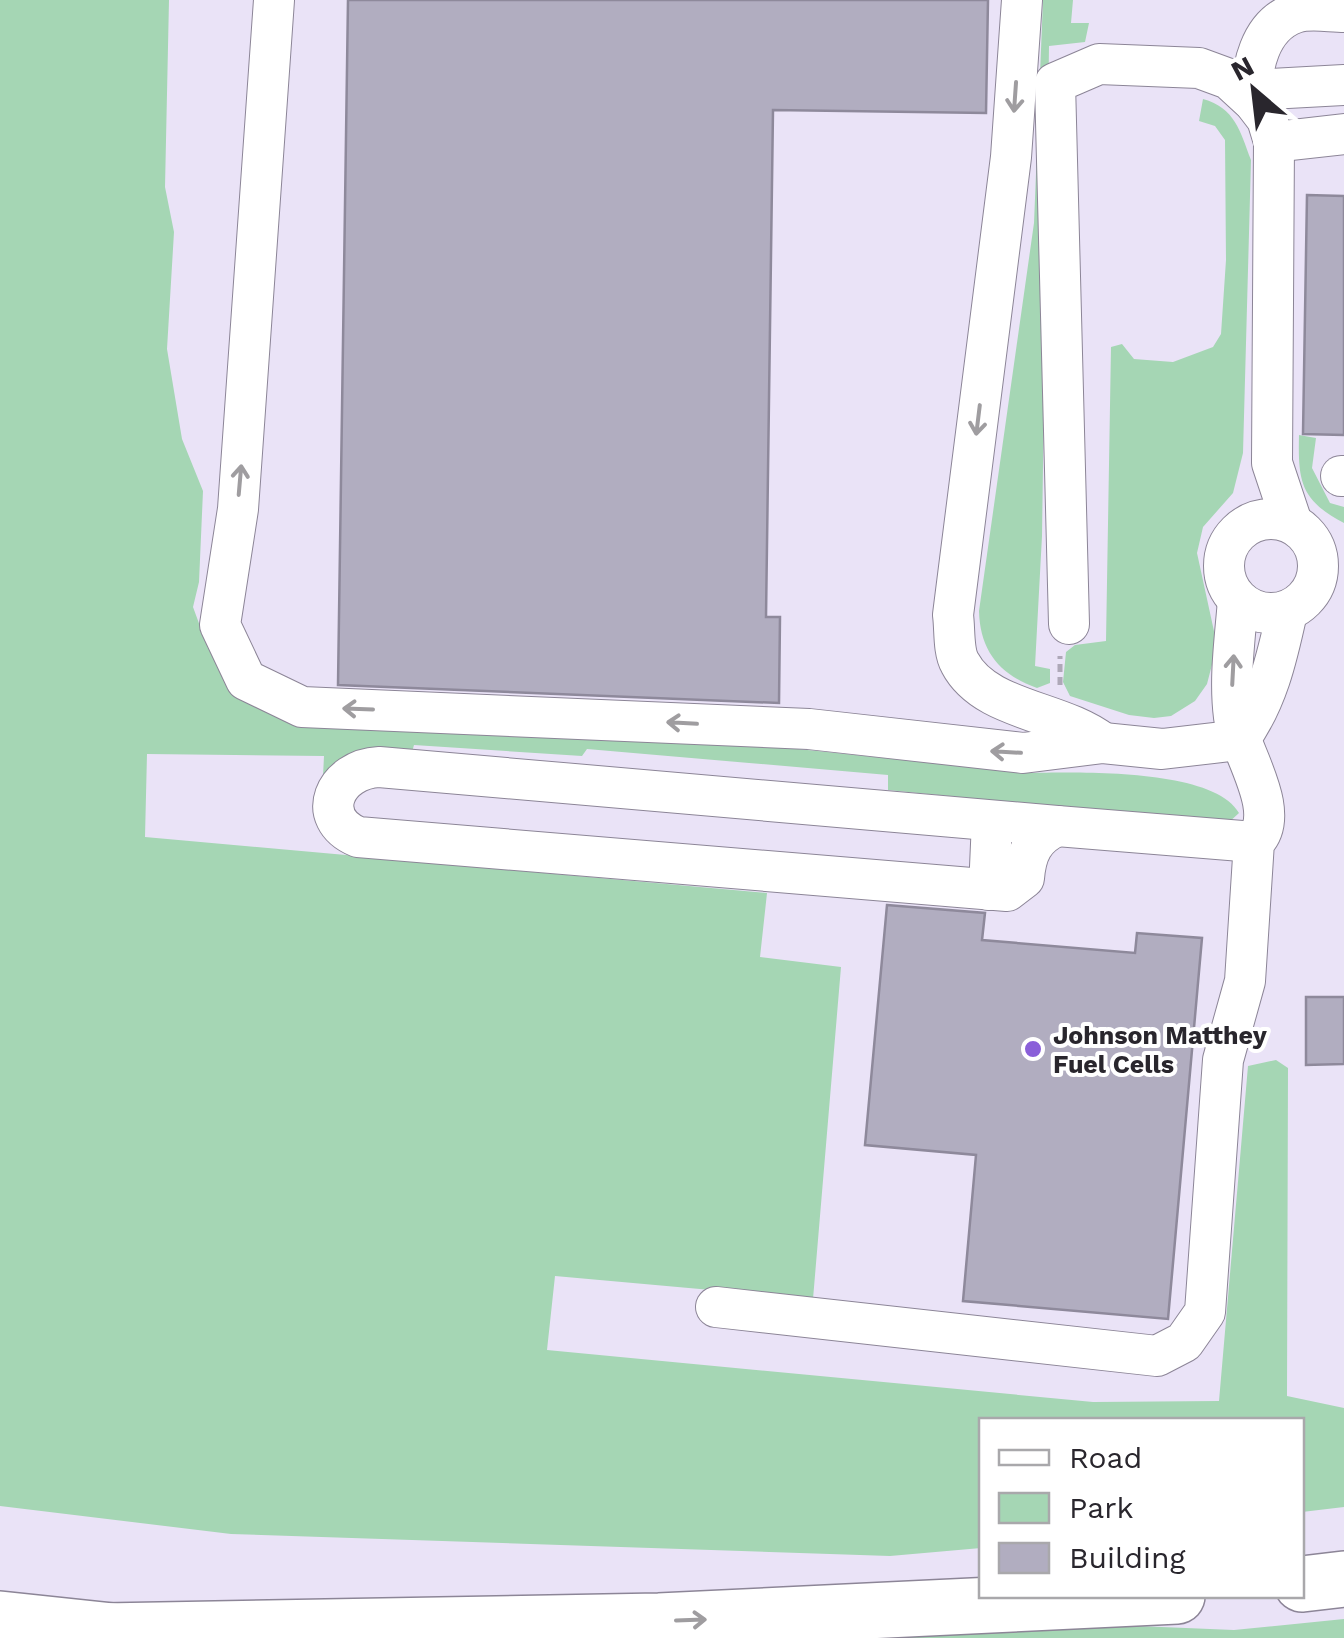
<svg xmlns="http://www.w3.org/2000/svg" width="1344" height="1638" viewBox="0 0 1344 1638" font-family="'Work Sans',sans-serif">
  <style>
    .green { fill: #a5d6b4 }
    .building { fill: #b1adc0; stroke: #8e899b; stroke-width: 2.5 }
    .lines { fill: none; stroke-linecap: round; stroke-linejoin: round }
    .minor-casing { stroke: #8c8597; stroke-width: 42 }
    .highway-casing { stroke: #8c8597; stroke-width: 58 }
    .path { stroke: #aea8b8; stroke-width: 5; stroke-dasharray: 8 5; stroke-linecap: butt }
    .minor { stroke: #fff; stroke-width: 40 }
    .highway { stroke: #fff; stroke-width: 55 }
    .oneway { stroke: #9f9da0 }
    .poi-dot { fill: #8a5fd9; stroke: #fff; stroke-width: 4 }
    .labels { text-anchor: middle; dominant-baseline: central; stroke-width: 8; stroke-linejoin: round; paint-order: stroke }
    .poi-label { font-size: 25px; font-weight: bold; fill: #29262d; stroke: #fff; text-anchor: start }
  </style>
  <rect width="100%" height="100%" fill="#eae3f7"/>
  <g class="green">
    <path d="M0 0H169L165 187 174 232 167 349 182 439 203 491 199 582 193 607 208 648 224 671 249 692 1029 773C1077 772 1214 768 1239 813L1227 824 888 790V775L587 749 582 756 414 745 412 752C369 750 354 744 323 776L324 756 147 754 145 837 767 893 760 957 841 967 813 1299 555 1276 547 1350 1093 1402 1219 1401 1248 1066 1276 1060 1288 1068 1287 1396 1344 1408V1507L1302 1512V1420H982L981 1548 890 1556 231 1534 0 1506Z"/>
    <path d="M1043 0H1073L1071 23H1089L1085 42 1049 46 1042 536 1035 666 1050 669V683L1037 688C1000 675 980 651 979 611L1034 223Z"/>
    <path d="M1203 99C1235 108 1240 131 1251 160L1243 453 1233 493 1203 527 1197 553 1217 645 1207 684 1195 701 1171 716 1154 718 1129 715 1070 696 1063 682 1066 652 1075 645 1106 641 1111 347 1122 344 1134 359 1173 362 1213 347 1221 334 1226 260 1225 140 1215 126 1199 121Z"/>
    <path d="M1299 435 1316 438 1312 468 1330 503 1344 507V523C1300 500 1298 481 1299 435Z"/>
    <polygon points="1344,1619 1344,1638 667,1638 1089,1624 1234,1630"/>
  </g>
  <g class="building">
    <polygon points="348,0 988,0 986,113 773,110 766,617 780,617 779,703 338,685"/>
    <polygon points="1307,195 1344,196 1344,435 1303,434"/>
    <polygon points="887,905 985,913 982,940 1135,953 1137,933 1202,938 1168,1319 963,1301 976,1155 865,1145"/>
    <polygon points="1306,997 1344,997 1344,1064 1306,1065"/>
  </g>
  <g class="lines">
    <defs>
      <g id="minor">
        <path d="M274 0 238 509 220 625 246 680 302 707 809 729 1023 753 1103 743 1162 749 1239 740C1267 702 1277 658 1287 612"/>
        <path d="M1022 0 1011 157 953 615C955 629 953 651 960 663 985 711 1061 710 1103 743"/>
        <polyline points="1252,90 1344,85"/>
        <path d="M1254 102C1249 69 1260 25 1295 13 1309 8 1329 12 1344 12"/>
        <polyline points="1274,142 1344,134"/>
        <polyline points="1341,476 1344,476"/>
        <circle cx="1271" cy="566" r="47"/>
        <polyline points="1069,624 1055,83 1099,64 1199,68 1229,79 1254,102 1267,119 1274,142 1272,463 1292,523"/>
        <path d="M379 767 1057 826C1033 837 1026 853 1024 878L1007 891 358 837C313 818 335 769 379 767Z"/>
        <polyline points="1057,826 1254,842"/>
        <polyline points="989,890 992,821"/>
        <path d="M716 1307 1157 1356 1184 1342 1205 1312 1223 1060 1245 981 1254 842C1284 813 1239 750 1234 717 1229 678 1235 639 1238 600"/>
      </g>
      <g id="highway">
        <polyline points="1302,1584 1344,1579"/>
        <polyline points="0,1619 141,1634"/>
        <polyline points="104,1631 659,1621 1177,1596"/>
      </g>
    </defs>
    <use href="#minor" class="minor-casing"/>
    <use href="#highway" class="highway-casing"/>
    <polyline class="path" points="1060,685 1060,656"/>
    <use href="#minor" class="minor"/>
    <use href="#highway" class="highway"/>
  </g>
  <defs><path id="oneway-shaft" d="M-6 0H5M1.5-3L5.5 0L1.5 3" fill="none" stroke-width="1.6" stroke-linecap="round" stroke-linejoin="round" transform="scale(2.5)"/></defs>
  <g class="oneway">
    <use href="#oneway-shaft" transform="translate(1015 97) rotate(94)"/>
    <use href="#oneway-shaft" transform="translate(978 420) rotate(97)"/>
    <use href="#oneway-shaft" transform="translate(240 480) rotate(-85)"/>
    <use href="#oneway-shaft" transform="translate(1233 670) rotate(-87)"/>
    <use href="#oneway-shaft" transform="translate(358 709) rotate(-178)"/>
    <use href="#oneway-shaft" transform="translate(682 723) rotate(-177)"/>
    <use href="#oneway-shaft" transform="translate(1006 752) rotate(-177)"/>
    <use href="#oneway-shaft" transform="translate(691 1620) rotate(-2)"/>
  </g>
  <circle class="poi-dot" cx="1033" cy="1049" r="10"/>
  <g class="labels">
    <g class="poi-label">
      <text x="1053" y="1035">Johnson Matthey<tspan x="1053" dy="29">Fuel Cells</tspan></text>
    </g>
  </g>
  <rect x="979" y="1418" width="325" height="180" fill="#ffffff" stroke="#a9a8ab" stroke-width="2.5"/>
  <rect x="999" y="1450" width="50" height="15" fill="#ffffff" stroke="#a9a8ab" stroke-width="2.5"/>
  <text x="1069" y="1468" font-size="30" fill="#29262d">Road</text>
  <rect x="999" y="1493" width="50" height="30" fill="#a5d6b4" stroke="#a9a8ab" stroke-width="2.5"/>
  <text x="1069" y="1518" font-size="30" fill="#29262d">Park</text>
  <rect x="999" y="1543" width="50" height="30" fill="#b1adc0" stroke="#a9a8ab" stroke-width="2.5"/>
  <text x="1069" y="1568" font-size="30" fill="#29262d">Building</text>
  <g transform="translate(1254 90) rotate(332)" stroke="#ffffff" stroke-width="8" paint-order="stroke">
  <path d="M0-8L18 38L0 25L-18 38Z" fill="#29262d"/>
  <text y="-15" font-size="28" font-weight="bold" text-anchor="middle" fill="#29262d">N</text>
  </g>
</svg>
